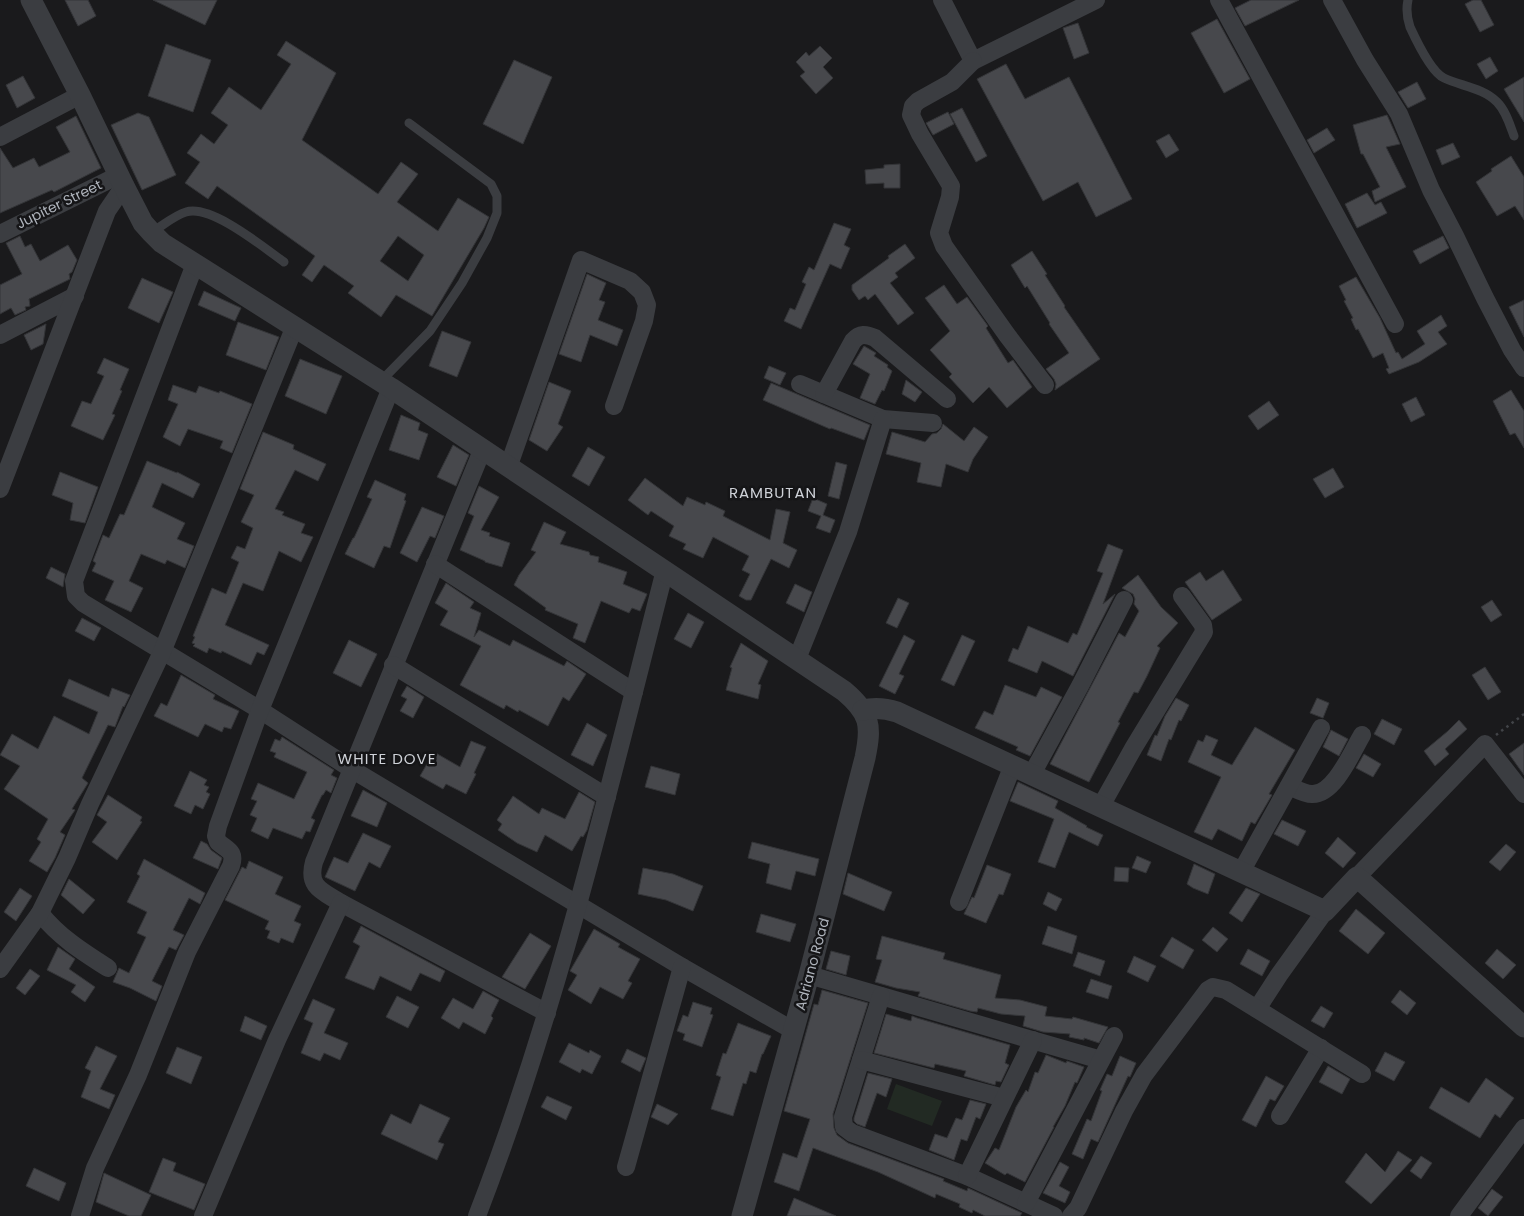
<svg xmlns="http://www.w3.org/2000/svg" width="1524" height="1216" viewBox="0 0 1524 1216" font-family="Poppins,sans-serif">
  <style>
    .pitch { fill: #222a23 }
    .building { fill: #47484c; stroke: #343538; fill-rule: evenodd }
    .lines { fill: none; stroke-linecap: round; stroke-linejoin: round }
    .path { stroke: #424448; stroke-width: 2.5; stroke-dasharray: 2.5 4; stroke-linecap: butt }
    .service { stroke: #3b3d41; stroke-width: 9 }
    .minor { stroke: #3b3d41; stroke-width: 18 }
    .tertiary { stroke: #3b3d41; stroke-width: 21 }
    .labels { text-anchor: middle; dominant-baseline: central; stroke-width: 5; stroke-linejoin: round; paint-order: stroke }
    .street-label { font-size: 14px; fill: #aeb3bb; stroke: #151517 }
    .neighbourhood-label { font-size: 15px; letter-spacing: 1px; fill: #ced1d7; stroke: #151517 }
  </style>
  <rect width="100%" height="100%" fill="#1a1a1c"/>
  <polygon class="pitch" points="896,1084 942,1101 932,1126 887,1109"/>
  <g class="building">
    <polygon points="65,0 88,0 96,16 78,26"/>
    <polygon points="153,0 217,0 205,25"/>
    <polygon points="1251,0 1299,0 1245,26 1235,8"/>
    <polygon points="1473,0 1481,0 1494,25 1480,32 1465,4"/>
    <polygon points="1217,19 1250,79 1224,93 1191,33"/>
    <polygon points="1078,23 1089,53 1074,59 1063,28"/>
    <path d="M286 41 336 73 302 140 378 194 401 162 418 174 397 202 438 231 458 198 489 217 484 228 432 316 396 295 381 317 348 293 354 286 324 265 312 282 302 275 315 256 217 186 208 199 185 183 200 162 187 153 201 134 214 144 228 125 211 113 229 87 261 110 291 64 277 55ZM398 236 424 255 408 281 380 261Z"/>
    <polygon points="166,44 211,60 193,112 148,96"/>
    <polygon points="820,46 832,58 823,67 833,78 816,94 800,76 805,72 796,62 806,52 809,56"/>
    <polygon points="1490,57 1498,71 1486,79 1477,64"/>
    <polygon points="514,60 552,77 523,144 483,124"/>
    <polygon points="1006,64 1025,99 1069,77 1132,199 1096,217 1078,182 1043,201 977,79"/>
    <polygon points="23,76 35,98 17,108 6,85"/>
    <polygon points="1524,77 1524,122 1504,89"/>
    <polygon points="1417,82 1426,99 1408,108 1398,92"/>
    <polygon points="962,108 987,156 976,162 950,114"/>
    <polygon points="948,112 954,124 933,135 926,123"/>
    <polygon points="138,113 149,117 176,175 142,190 111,125"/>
    <polygon points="1387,115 1400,144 1386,147 1406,187 1375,202 1372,191 1380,187 1363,154 1361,154 1353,125"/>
    <polygon points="76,116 101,168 54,192 52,190 0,213 0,148 13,168 34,158 39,167 70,152 56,127"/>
    <polygon points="1327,128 1335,140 1314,153 1307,140"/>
    <polygon points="1169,134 1179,150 1166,158 1156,141"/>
    <polygon points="1453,143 1460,157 1442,165 1436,150"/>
    <polygon points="1511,156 1524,177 1524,220 1515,206 1497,216 1476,182 1492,171 1491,169"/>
    <polygon points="900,164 900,188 884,188 884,183 866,184 865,170 884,168 884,165"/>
    <polygon points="1367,193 1375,205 1381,202 1387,213 1357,228 1345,204"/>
    <polygon points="834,223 851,229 844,245 850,248 841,269 830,264 801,329 784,321 790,308 795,310 806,284 802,282 809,267 814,270"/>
    <polygon points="20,236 25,247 31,244 40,261 68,245 77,260 72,272 69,274 70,279 29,299 30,306 25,307 26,310 15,315 11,308 0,314 0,285 22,274 6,243"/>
    <polygon points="1443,236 1449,248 1420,264 1413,251"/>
    <polygon points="905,244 915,258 895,273 898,277 890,283 914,313 898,325 875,294 868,300 865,296 859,300 852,290 852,285 889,258 888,256"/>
    <polygon points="1032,251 1047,274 1045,275 1065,306 1064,307 1100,359 1055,390 1056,384 1054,379 1046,369 1069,353 1049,324 1050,323 1027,286 1025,288 1011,265"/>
    <polygon points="587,274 606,283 599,300 605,302 598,320 623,330 617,346 590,335 581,362 559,354"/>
    <polygon points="1356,277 1380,318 1396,353 1398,352 1402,359 1425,344 1417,331 1441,315 1447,326 1438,332 1447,344 1419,362 1389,374 1386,369 1389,368 1383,353 1373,358 1358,329 1356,330 1351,319 1353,318 1344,301 1346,300 1339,286"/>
    <polygon points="142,278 173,292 159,323 128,308"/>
    <polygon points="944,285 957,304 967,297 988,326 986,328 1008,363 1013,360 1032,387 1007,408 989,387 973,403 949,377 952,374 930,350 950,331 925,298"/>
    <polygon points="204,291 241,308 235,321 198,305"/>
    <polygon points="1524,300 1524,337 1509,307"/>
    <polygon points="238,322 279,337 266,370 226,355"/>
    <polygon points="46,324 43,344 31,350 24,335"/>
    <polygon points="442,331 471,342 457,377 429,366"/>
    <polygon points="864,346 876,353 874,356 888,365 887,367 892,371 884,391 882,390 875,404 860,398 870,374 853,364"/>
    <polygon points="104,358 129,369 120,390 122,391 112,414 115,415 103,440 71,426 82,401 91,404 104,376 97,373"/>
    <polygon points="300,359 342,376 326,414 285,396"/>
    <polygon points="769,366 786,373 780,385 764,378"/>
    <polygon points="906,380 922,392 915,402 902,394"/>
    <polygon points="549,382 571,391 558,424 563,427 547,451 529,440"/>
    <polygon points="771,383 870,425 864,440 831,428 830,429 763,400"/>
    <polygon points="173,385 196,393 199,386 219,393 220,391 252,404 232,453 220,448 223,441 188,429 180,446 163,437 178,404 168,400"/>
    <polygon points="1511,390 1524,411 1524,448 1515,433 1510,435 1493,401"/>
    <polygon points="1416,397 1425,415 1411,422 1402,404"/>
    <polygon points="1269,401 1279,415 1258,430 1248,416"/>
    <polygon points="401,415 420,423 418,430 428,434 419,460 389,450"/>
    <polygon points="943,424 964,441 974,427 988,437 973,459 968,472 946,464 941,487 917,482 921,463 886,454 892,432 925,442 932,434 937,433 941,429"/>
    <polygon points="263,432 294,445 293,449 326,464 318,481 295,470 275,509 284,512 282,515 305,524 301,533 313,537 301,562 279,551 263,591 243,583 225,625 269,645 264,655 257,652 251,665 222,651 221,653 209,648 207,653 193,646 195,644 192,643 195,637 193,636 212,588 226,594 239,562 231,558 237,546 245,549 253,528 241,522 254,495 240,489"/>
    <polygon points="453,445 469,455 456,486 437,477"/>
    <polygon points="588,447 605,457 589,486 572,476"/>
    <polygon points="147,461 177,473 177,472 200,484 193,498 162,483 152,507 185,523 177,539 194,546 185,568 167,560 165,564 141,554 129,581 143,588 131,612 105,600 114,581 92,571 96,563 93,561 103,535 109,538 120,514 124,515"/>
    <polygon points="836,462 847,465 839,499 828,496"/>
    <polygon points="1333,468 1344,487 1325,498 1313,479"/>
    <polygon points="60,472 98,487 85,523 70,520 73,503 52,495"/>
    <polygon points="645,478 683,506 687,497 705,505 706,502 725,511 723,516 770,540 776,509 790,512 783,543 797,550 789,568 771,559 751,600 746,600 739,596 750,574 742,570 749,556 713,537 703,558 683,549 686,544 669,536 674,526 651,511 648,515 628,500"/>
    <polygon points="375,480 406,494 404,500 406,501 390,548 384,546 374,568 345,554 353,538 354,538 372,499 367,497"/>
    <polygon points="479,486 499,497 481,530 490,533 489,536 510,543 502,567 485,562 485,561 460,550 474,516 468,513"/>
    <polygon points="813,498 827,504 823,515 835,520 830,533 816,528 821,516 808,511"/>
    <polygon points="422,507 444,516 435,538 430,536 417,562 400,553"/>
    <polygon points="544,522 566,532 560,544 589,552 590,555 599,557 598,562 627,572 623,584 647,594 640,611 632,608 629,613 601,601 585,643 573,638 578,624 545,610 546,608 514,585 519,575 536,552 531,550"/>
    <polygon points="1108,544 1123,550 1103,604 1115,594 1073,676 1042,661 1037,673 1008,661 1013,648 1018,650 1028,626 1068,643 1073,633 1077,635 1103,573 1097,571"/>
    <polygon points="51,567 65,574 63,587 46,578"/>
    <polygon points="1223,570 1242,600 1212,620 1185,582 1200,572 1206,581"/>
    <polygon points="1138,575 1161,607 1178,623 1157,646 1160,648 1147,676 1138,693 1134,692 1118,722 1120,723 1089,782 1050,764 1119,633 1125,637 1139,611 1134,604 1135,599 1133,594 1122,588"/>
    <polygon points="446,583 474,602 470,608 481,613 474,637 479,630 510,646 513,640 564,666 567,661 586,674 569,701 563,697 548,726 519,710 518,712 506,705 504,709 460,685 481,646 440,625 448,611 435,603"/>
    <polygon points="795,584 812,592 804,612 786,603"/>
    <polygon points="898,598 909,603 897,628 886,623"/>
    <polygon points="1492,600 1502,615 1491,622 1481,607"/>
    <polygon points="688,613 704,622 691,648 674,639"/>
    <polygon points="82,618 101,628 94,641 75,631"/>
    <polygon points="904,635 915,641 899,674 904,676 895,694 879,686"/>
    <polygon points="962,635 975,641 954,686 941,680"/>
    <polygon points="349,640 377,654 361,687 333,673"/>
    <polygon points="741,643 768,661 758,684 761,685 758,699 726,690 732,668 730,667"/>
    <polygon points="1485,667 1501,692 1488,700 1472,675"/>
    <polygon points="181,675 215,695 213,699 239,711 231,729 224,727 222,732 205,724 198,737 154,716 161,703 167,706"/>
    <polygon points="69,679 109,697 112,688 130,695 124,707 123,706 115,727 108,725 82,778 88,783 72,809 75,810 60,832 65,835 55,858 47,872 29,861 41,842 37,839 48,819 4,789 20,766 0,755 12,734 38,749 54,716 89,734 98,712 62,696"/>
    <polygon points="1005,685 1036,697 1041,687 1062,697 1030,756 1016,750 1018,747 975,728 984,711 993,715"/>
    <polygon points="407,686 424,697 413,718 400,711 407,699 401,696"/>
    <polygon points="1176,698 1189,705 1181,721 1179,720 1171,740 1169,739 1161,761 1147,755 1155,735 1157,736 1165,716"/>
    <polygon points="1317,698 1329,703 1323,718 1310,713"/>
    <polygon points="1382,719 1402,729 1394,745 1374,734"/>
    <polygon points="1459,720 1467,729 1445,749 1449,754 1435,766 1424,751 1448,731"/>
    <polygon points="587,723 607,735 593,766 571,755"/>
    <polygon points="1255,727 1295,750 1269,794 1272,795 1255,824 1251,822 1242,841 1218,829 1212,840 1194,832 1221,777 1188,762 1198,740 1203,742 1206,735 1218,740 1211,755 1232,765"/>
    <polygon points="1331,730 1348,739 1339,756 1323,747"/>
    <polygon points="282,737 334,770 331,775 337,778 331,793 326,790 323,795 322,795 311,818 315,820 310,832 306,831 302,839 273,828 268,839 251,831 257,818 250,815 257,801 251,799 258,783 294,799 307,772 274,757 276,753 270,751 275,739 280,741"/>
    <polygon points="471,741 486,747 474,773 476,774 466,794 446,784 443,789 420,776 434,752 460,767"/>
    <polygon points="1524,743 1524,775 1509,754"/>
    <polygon points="1364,754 1381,764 1373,777 1356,768"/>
    <polygon points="651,766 680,774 675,795 645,787"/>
    <polygon points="190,771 207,780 204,785 209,787 206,792 210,794 203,809 195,805 191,814 174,806"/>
    <polygon points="1018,782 1058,801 1055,808 1087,826 1086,827 1103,835 1098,846 1069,832 1055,868 1038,862 1054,819 1010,801"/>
    <polygon points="363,790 387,803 377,827 351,816"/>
    <polygon points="579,792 595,802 587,830 583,837 581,836 572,851 545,835 537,852 517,843 498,830 502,824 497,820 513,796 539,814 542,808 565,819"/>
    <polygon points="108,795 142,817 140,821 142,822 117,860 92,842 107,822 97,815"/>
    <polygon points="1282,820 1306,831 1298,846 1274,834"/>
    <polygon points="363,833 391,846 380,868 369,862 355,891 325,877 334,857 348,863"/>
    <polygon points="1338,837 1356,853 1343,868 1325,853"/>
    <polygon points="201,841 207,844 211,850 222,858 218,869 193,858"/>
    <polygon points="752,842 819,859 815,876 796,871 791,890 766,883 770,864 748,858"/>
    <polygon points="1506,844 1516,852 1500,871 1489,862"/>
    <polygon points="1137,856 1151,862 1146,873 1132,868"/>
    <polygon points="144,859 205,893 200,904 189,898 173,930 184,935 176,950 169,947 152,981 162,986 156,1001 130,988 113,982 119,968 129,973 146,937 137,933 147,912 127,902 140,876 137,874"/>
    <polygon points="249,861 283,877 275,894 301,906 294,921 301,924 293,943 281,938 279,943 267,938 270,931 265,929 269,921 225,900 242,867 246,869"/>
    <polygon points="1194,864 1215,874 1208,894 1193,888 1187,884"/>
    <polygon points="987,865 1011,874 1003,895 999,894 986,923 964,914 972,897 974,898"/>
    <polygon points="1115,867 1129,868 1128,882 1114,881"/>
    <polygon points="643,868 673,874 703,886 693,911 666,900 638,894"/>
    <polygon points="848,873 892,892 884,911 843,894"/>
    <polygon points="69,879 95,900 83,914 61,895"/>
    <polygon points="20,888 32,896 16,921 4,912"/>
    <polygon points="1246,888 1260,894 1242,922 1229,913"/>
    <polygon points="1048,892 1062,899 1056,911 1043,904"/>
    <polygon points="1356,909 1385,933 1368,954 1339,931"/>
    <polygon points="761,914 796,924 790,942 756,932"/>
    <polygon points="361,926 445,971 440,982 420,973 411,991 380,976 374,990 345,978 360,946 353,942"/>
    <polygon points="1048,926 1077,936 1072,954 1042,944"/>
    <polygon points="1213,927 1228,939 1217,952 1202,940"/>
    <polygon points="594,929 620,944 618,947 640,959 628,981 632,983 623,999 600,987 591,1004 568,990 577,975 570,971"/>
    <polygon points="530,933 551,946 525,989 502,977"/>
    <polygon points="882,936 945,953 943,959 1001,975 995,998 1020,1000 1047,1007 1045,1016 1072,1019 1073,1017 1108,1027 1099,1043 1084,1038 1084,1040 1069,1037 1070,1034 1043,1032 1023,1026 1025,1016 1001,1014 978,1008 977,1012 970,1011 918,996 920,992 896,988 875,982 882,960 876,959"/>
    <polygon points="1172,937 1194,950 1183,969 1160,956"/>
    <polygon points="58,947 75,959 69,969 95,987 85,1002 71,992 76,985 47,970"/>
    <polygon points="1248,949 1270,961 1262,976 1240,964"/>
    <polygon points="1497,949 1516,965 1503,979 1485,963"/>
    <polygon points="831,951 850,956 846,975 826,969"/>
    <polygon points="1078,952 1105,961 1100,976 1073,966"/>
    <polygon points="1134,956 1156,966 1148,982 1127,972"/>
    <polygon points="30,969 40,976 25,995 16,988"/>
    <polygon points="1091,979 1112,986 1108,999 1086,992"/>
    <polygon points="822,990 868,1003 833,1114 834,1128 837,1135 848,1143 944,1179 943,1181 967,1191 968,1188 1022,1213 1020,1216 985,1216 973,1210 972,1213 959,1207 960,1204 936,1194 935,1198 878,1172 813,1148 799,1191 774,1182 783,1153 797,1158 810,1119 784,1111 814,1004 818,1005"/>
    <polygon points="1400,990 1416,1003 1407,1015 1391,1002"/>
    <polygon points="483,991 499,1000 491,1016 493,1018 485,1034 463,1022 459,1029 441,1018 453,998 473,1009"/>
    <polygon points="397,996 419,1007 408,1028 386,1017"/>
    <polygon points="313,999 335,1009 324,1033 348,1043 340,1060 324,1053 320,1061 301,1053 313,1023 304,1019"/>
    <polygon points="693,1002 712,1008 710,1014 713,1015 702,1047 683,1040 685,1034 677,1031 683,1015 688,1017"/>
    <polygon points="1321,1006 1333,1013 1324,1028 1311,1021"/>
    <polygon points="886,1014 911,1021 912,1016 917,1018 1010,1045 1005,1063 1009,1065 1001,1082 996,1081 995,1085 964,1076 966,1071 935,1064 934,1068 874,1053"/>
    <polygon points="245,1016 267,1026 261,1040 240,1031"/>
    <polygon points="738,1023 771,1036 763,1054 762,1054 756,1073 750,1071 746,1084 743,1083 733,1116 711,1109 721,1077 716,1075 723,1053 726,1054"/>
    <polygon points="569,1043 589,1053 590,1050 601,1056 592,1074 582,1069 580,1073 559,1062"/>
    <polygon points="96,1046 117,1056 100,1089 115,1095 109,1109 81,1097 91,1071 85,1068"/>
    <polygon points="177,1047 202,1057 191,1084 166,1073"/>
    <polygon points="627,1049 646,1058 640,1072 621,1062"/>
    <polygon points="1385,1052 1405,1062 1394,1081 1375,1071"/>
    <polygon points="1046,1055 1066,1063 1067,1061 1084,1067 1077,1083 1075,1082 1065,1106 1053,1127 1054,1127 1025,1182 1007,1173 1005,1175 985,1163 995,1148 999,1150 1016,1107 1026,1090 1028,1092 1035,1072 1038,1073"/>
    <polygon points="1120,1056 1136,1063 1130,1077 1128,1076 1098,1142 1091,1139 1083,1159 1072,1154 1087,1119 1091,1121 1102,1091 1100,1090 1107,1074 1112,1076"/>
    <polygon points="1328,1066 1350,1079 1342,1094 1319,1082"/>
    <polygon points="868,1073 892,1079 886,1097 877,1093 865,1127 857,1124 854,1121 854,1118"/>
    <polygon points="1266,1076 1284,1086 1275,1101 1270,1099 1256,1127 1242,1120"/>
    <polygon points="1486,1078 1514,1098 1500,1118 1495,1114 1480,1138 1429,1108 1441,1087 1469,1103"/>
    <polygon points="547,1096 572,1107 566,1120 541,1107"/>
    <polygon points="970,1100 986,1104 980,1119 976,1117 967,1141 961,1139 954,1160 929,1150 935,1134 947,1138 956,1118 962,1120"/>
    <polygon points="420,1104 450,1118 438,1142 444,1144 437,1160 381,1134 391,1114 411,1124"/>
    <polygon points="657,1104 678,1114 668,1125 651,1117"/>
    <polygon points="1398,1151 1412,1160 1371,1204 1345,1182 1366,1153 1385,1172"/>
    <polygon points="1421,1156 1432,1163 1421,1179 1410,1171"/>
    <polygon points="163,1158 176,1163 173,1171 205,1184 194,1210 149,1192"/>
    <polygon points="1060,1162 1069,1167 1059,1186 1070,1192 1065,1203 1043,1193"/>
    <polygon points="34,1168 66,1183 59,1201 26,1186"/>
    <polygon points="104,1173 151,1195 141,1216 129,1216 96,1202"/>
    <polygon points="1492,1189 1503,1197 1488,1216 1478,1208"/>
    <polygon points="794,1198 836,1216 787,1216"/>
  </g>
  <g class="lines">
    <polyline class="path" points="1496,735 1524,714"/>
    <g class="service">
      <path d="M1408 0C1406 9 1407 18 1410 27 1416 40 1431 72 1444 78 1461 86 1483 88 1497 102 1506 111 1510 125 1514 136"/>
      <path d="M152 232C162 226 175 215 186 212 211 204 263 247 284 262"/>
      <polyline points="381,381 430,331 462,283 487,238 497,213 497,196 491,184 409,123"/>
    </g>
    <g class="minor">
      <polyline points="942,0 973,61 1096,0"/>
      <polyline points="1219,0 1395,324"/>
      <polyline points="1332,0 1365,60 1399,114 1431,190 1455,236 1485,298 1512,350 1524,368"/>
      <polyline points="973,61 952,82 918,101 913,106 911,115 920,134 951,186 950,197 939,233 944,246 1007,335 1045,385"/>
      <polyline points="0,137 80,95"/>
      <polyline points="0,234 119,175"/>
      <polyline points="195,264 74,581 76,596 83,603 260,710 353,770 682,967 794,1031"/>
      <polyline points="0,335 75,296"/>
      <polyline points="800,384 883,419 933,423"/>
      <path d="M824 394 853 341C860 333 866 334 875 338L947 399"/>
      <path d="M483 448 314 862C307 887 322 891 341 903L547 1013"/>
      <polyline points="509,465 581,260 630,281 642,292 647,305 644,321 614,406"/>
      <polyline points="0,489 107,211 124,186"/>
      <polyline points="435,564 634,692"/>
      <polyline points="797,659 848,532 883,419"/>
      <polyline points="393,665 607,797"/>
      <polyline points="1032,774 1080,686 1124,600"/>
      <path d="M1289 786C1296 789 1304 794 1312 794 1334 795 1352 752 1362 735"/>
      <polyline points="1101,806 1134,747 1204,632 1203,625 1182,596"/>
      <polyline points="1241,872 1321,728"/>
      <polyline points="1357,877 1485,744 1524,794"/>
      <polyline points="959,902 1013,765"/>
      <path d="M40 913C59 937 83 952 108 968"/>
      <polyline points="0,969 40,913 67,858 90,804 162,652 295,326"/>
      <polyline points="809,975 1101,1060"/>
      <polyline points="881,996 843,1117 844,1127 852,1133 967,1176 1054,1216"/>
      <polyline points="1257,1009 1279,975 1325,911"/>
      <polyline points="861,1060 1004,1098"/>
      <polyline points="1280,1116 1321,1048"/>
      <polyline points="626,1167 682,967"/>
      <polyline points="967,1176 1033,1040"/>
      <polyline points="1026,1203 1114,1036"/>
      <path d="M80 1216 95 1168 138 1075 187 952 231 866C236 851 227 850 218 842L216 836 218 826 260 710 391 388"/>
      <polyline points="203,1216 277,1040 341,903"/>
      <path d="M477 1216C558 1007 609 787 665 570"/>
      <polyline points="1071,1216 1078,1208 1124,1111 1144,1075 1208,990 1213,987 1226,990 1362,1074"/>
      <polyline points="1459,1216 1524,1128"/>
    </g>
    <g class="tertiary">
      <path d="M31 0 80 95 124 186 143 223 151 232 162 243 391 388 844 691C870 713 872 725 865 758L809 975 742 1216"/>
      <path d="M863 710C875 707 885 708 897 712L1325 911 1357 877 1524 1027"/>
    </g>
  </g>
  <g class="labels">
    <g class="street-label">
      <text transform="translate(59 204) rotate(-26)">Jupiter Street</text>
      <text transform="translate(812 964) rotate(-75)">Adriano Road</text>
    </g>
    <g class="neighbourhood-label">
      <text x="773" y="492">RAMBUTAN</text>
      <text x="387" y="758">WHITE DOVE</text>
    </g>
  </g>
</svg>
